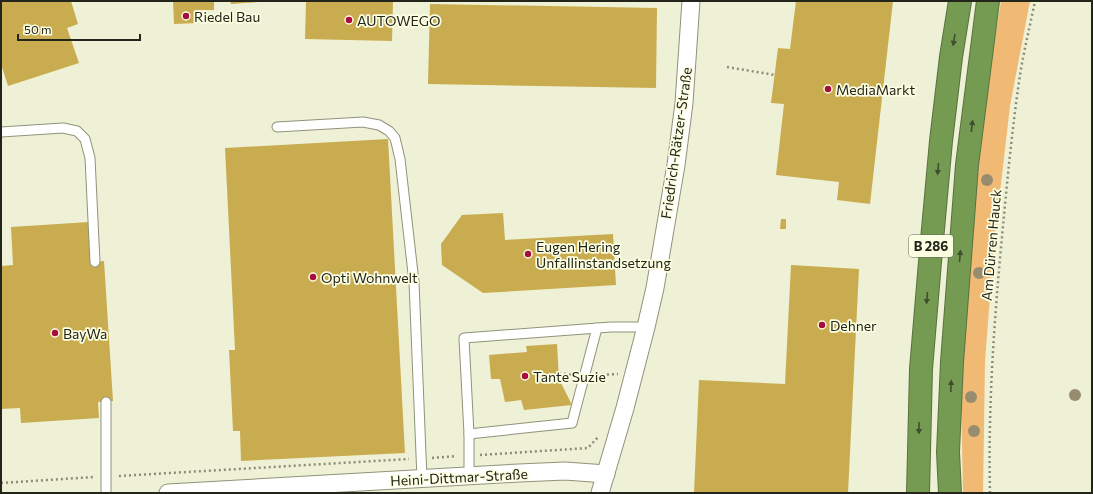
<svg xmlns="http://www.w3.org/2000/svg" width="1093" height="494" viewBox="0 0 1093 494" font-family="Commissioner,sans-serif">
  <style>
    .green { fill: #f1ba74 }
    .building { fill: #c9ac4f }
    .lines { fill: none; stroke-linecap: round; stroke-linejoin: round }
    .lane-casing { stroke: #909379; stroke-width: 11 }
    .street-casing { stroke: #909379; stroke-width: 19 }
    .highway-casing { stroke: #59723f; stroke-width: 24 }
    .path { stroke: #8a8c79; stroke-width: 2.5; stroke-dasharray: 2 3; stroke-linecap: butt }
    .lane { stroke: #fff; stroke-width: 9 }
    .street { stroke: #fff; stroke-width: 17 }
    .highway { stroke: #759b53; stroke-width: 22 }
    .tree { fill: #988c6e }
    .oneway { fill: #404e2e }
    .poi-dot { fill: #a60c3e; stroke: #fcfee2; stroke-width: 1.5 }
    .labels { text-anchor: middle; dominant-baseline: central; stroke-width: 3.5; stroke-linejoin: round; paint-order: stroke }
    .shield { fill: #fcfee2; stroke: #656656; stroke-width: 1 }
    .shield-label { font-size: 13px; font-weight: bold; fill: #24251a }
    .poi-label { font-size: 14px; fill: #24251a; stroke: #fcfee2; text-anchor: start }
    .street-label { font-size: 14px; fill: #24251a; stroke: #fcfee2 }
  </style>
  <rect width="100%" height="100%" fill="#eef1d5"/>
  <polygon class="green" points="1001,1 1030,1 1010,106 994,244 985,362 983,493 963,493 961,399 969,264 986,95"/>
  <g class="building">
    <polygon points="1,1 71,1 78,24 67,28 79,63 8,86 2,67 1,68"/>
    <polygon points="173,1 214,1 214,10 198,10 198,23 174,24"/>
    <polygon points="230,1 258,1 259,2 231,4"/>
    <polygon points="306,1 393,1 392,41 305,39"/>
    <polygon points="796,1 893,1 870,204 837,200 839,182 776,175 784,104 771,103 778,48 790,49"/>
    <polygon points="430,4 657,8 656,88 428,84"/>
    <polygon points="388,139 405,453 241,461 240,431 233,431 229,350 235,350 225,148"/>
    <polygon points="503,213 505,240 613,234 616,285 483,293 442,265 441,244 462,215"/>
    <polygon points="781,219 786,219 786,229 780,229"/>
    <polygon points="89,222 92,262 104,261 113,401 98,402 99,418 21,423 20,408 1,409 1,266 13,265 11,227"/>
    <polygon points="791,265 859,269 848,493 694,493 699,380 785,384"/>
    <polygon points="557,344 559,379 572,405 524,410 521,400 505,402 500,379 491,379 489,355 527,352 526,346"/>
  </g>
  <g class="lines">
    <defs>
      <g id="lane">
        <polyline points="277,127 363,122 379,125 389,131 395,138 400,159 414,282 422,479"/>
        <polyline points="1,132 63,128 77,131 85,139 90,158 95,262"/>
        <polyline points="469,434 572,423 597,328"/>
        <polyline points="469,475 469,434 464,338 611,327 646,327"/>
        <polyline points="106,493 106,402"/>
      </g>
      <g id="street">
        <polyline points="168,493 519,473 565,471 606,474"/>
        <polyline points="600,493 625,408 646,327 655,288 676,165 684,103 691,1"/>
      </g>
      <g id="highway">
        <polyline points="918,493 921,369 930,262 941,141 951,57 960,1"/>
        <polyline points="950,493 948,452 952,362 967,165 988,1"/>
      </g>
    </defs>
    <use href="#lane" class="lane-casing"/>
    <use href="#street" class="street-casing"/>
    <use href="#highway" class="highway-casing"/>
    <g class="path">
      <polyline points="727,67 775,75"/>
      <polyline points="559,373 572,375"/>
      <polyline points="597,375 618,374"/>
      <polyline points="480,455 588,448 598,437"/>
      <polyline points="432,458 457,456"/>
      <polyline points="119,476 409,459"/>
      <polyline points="1,483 94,477"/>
      <path d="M990 493C988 407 994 322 1002 237 1007 183 1012 129 1020 75 1024 50 1030 26 1035 1"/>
    </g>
    <use href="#lane" class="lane"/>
    <use href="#street" class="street"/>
    <use href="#highway" class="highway"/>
  </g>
  <g class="tree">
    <circle cx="987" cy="180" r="6"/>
    <circle cx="979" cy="273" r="6"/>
    <circle cx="1075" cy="395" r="6"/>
    <circle cx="971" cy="397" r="6"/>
    <circle cx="974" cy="431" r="6"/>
  </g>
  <defs><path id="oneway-solid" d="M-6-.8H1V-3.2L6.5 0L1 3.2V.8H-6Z"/></defs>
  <g class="oneway">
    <use href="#oneway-solid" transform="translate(954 40) rotate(99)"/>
    <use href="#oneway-solid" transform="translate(972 126) rotate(-83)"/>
    <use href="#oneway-solid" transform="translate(938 169) rotate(95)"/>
    <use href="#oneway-solid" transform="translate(960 256) rotate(-85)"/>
    <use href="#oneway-solid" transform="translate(927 298) rotate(95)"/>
    <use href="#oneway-solid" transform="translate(951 386) rotate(-88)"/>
    <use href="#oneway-solid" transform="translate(919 428) rotate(91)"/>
  </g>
  <g class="poi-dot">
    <circle cx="186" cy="16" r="4"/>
    <circle cx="349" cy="20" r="4"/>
    <circle cx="828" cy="89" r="4"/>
    <circle cx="528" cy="254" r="4"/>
    <circle cx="313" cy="277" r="4"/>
    <circle cx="822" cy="325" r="4"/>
    <circle cx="55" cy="333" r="4"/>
    <circle cx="525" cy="376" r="4"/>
  </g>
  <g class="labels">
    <rect class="shield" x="909" y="235" width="44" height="22" rx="3"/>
    <g class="shield-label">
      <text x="931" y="246">B 286</text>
    </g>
    <g class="poi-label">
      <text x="194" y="16">Riedel Bau</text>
      <text x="357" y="20">AUTOWEGO</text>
      <text x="836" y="89">MediaMarkt</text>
      <text x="536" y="246">Eugen Hering<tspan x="536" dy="16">Unfallinstandsetzung</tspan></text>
      <text x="321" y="277">Opti Wohnwelt</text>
      <text x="830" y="325">Dehner</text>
      <text x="63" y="333">BayWa</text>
      <text x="533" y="376">Tante Suzie</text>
    </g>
    <g class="street-label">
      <text transform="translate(676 143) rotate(-82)">Friedrich-Rätzer-Straße</text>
      <text transform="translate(991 245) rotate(-85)">Am Dürren Hauck</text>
      <text transform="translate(459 477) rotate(-3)">Heini-Dittmar-Straße</text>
    </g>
  </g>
  <rect width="1093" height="494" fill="none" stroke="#24251a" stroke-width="4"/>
  <path d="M18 34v6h122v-6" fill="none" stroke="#24251a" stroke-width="2"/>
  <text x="24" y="34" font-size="12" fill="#24251a" stroke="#fcfee2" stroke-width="3" paint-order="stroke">50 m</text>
</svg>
